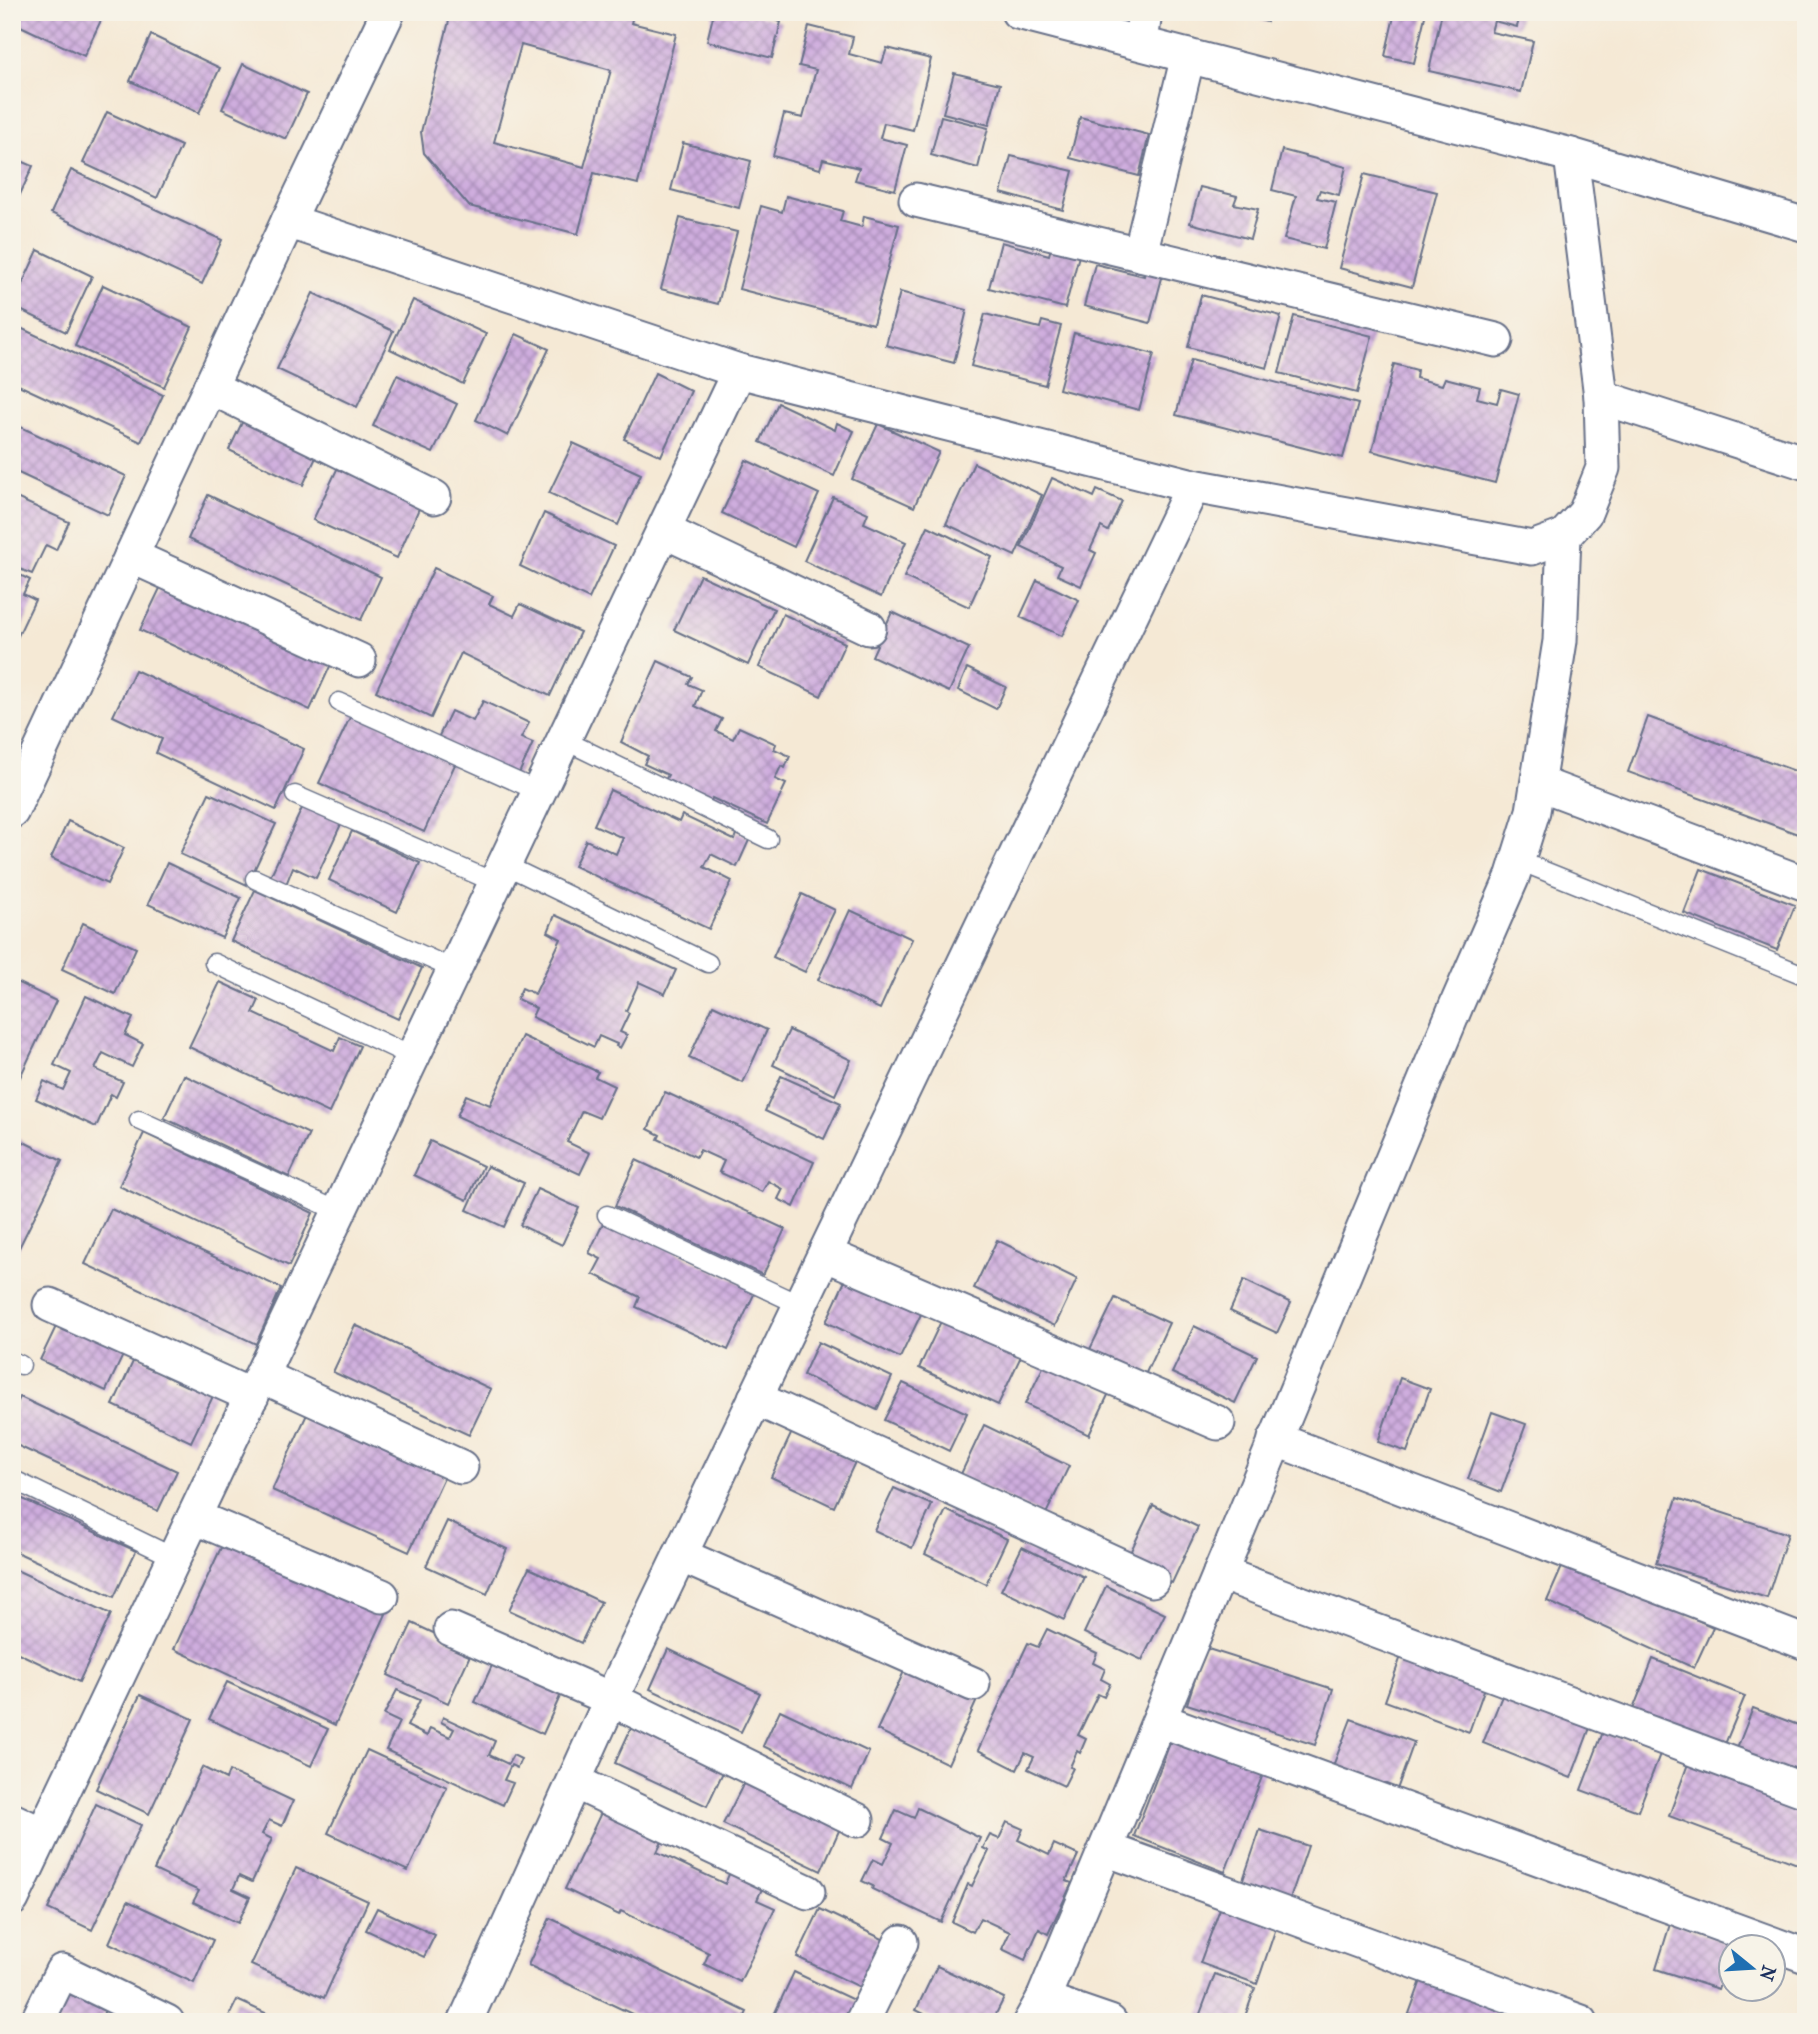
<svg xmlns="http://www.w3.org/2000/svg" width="1818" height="2034" viewBox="0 0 1818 2034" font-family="'IM FELL French Canon',serif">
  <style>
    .building { fill: url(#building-cross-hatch); fill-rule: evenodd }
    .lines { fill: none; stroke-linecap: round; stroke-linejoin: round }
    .lane-casing { stroke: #677088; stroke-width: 21 }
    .street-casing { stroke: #677088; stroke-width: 37 }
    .lane { stroke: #fff; stroke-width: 18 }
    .street { stroke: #fff; stroke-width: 33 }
  </style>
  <defs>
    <pattern id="building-cross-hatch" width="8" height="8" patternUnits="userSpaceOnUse" patternTransform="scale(1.75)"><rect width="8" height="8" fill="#cfadde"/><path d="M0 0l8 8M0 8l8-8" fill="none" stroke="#a78db7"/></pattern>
  </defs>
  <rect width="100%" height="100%" fill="#f7f3e8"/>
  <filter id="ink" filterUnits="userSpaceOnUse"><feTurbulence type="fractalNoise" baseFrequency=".0143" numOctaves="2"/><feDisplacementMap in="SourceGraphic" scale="14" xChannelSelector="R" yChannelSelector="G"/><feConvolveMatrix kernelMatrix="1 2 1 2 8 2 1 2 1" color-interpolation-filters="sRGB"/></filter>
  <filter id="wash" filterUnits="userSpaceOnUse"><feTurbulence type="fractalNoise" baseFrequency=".00686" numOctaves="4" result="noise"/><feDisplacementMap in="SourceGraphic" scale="28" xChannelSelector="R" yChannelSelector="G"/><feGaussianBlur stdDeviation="1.57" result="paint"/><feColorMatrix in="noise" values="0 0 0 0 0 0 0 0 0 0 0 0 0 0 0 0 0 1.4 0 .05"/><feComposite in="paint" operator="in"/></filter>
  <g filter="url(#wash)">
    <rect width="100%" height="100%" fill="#f5e9d5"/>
    <g id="blocks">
      <g class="building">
        <polygon points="12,12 105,12 84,56 12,22"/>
        <path d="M459 12H634L631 23 676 34 638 184 594 173 578 234 469 206 424 153 421 132 450 17ZM521 45 611 70 584 167 494 142Z"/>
        <polygon points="714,12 746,12 781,22 772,58 707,41"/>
        <polygon points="1231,12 1269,12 1267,22"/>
        <polygon points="1395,12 1426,12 1414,63 1385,56"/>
        <polygon points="1442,12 1521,12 1517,27 1494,21 1491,32 1533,41 1521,92 1429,71"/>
        <polygon points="809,26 853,37 849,54 882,63 887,48 931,59 913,130 884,123 880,138 907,145 895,190 855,180 859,168 823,159 820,169 773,156 784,114 803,118 816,70 799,66"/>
        <polygon points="151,35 220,68 199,113 130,81"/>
        <polygon points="243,64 307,94 286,139 222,109"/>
        <polygon points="954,73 1000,84 989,125 943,113"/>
        <polygon points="107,112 181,146 157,198 83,163"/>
        <polygon points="941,116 988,128 978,168 931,155"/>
        <polygon points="1080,117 1149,135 1139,176 1070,158"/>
        <polygon points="683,143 751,161 739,208 671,190"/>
        <polygon points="1282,150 1346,167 1339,195 1320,190 1317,198 1336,202 1324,249 1284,239 1296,196 1272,190"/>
        <polygon points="1011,156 1073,171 1063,210 1001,193"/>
        <polygon points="12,157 33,166 12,212"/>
        <polygon points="71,170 222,240 202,284 51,213"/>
        <polygon points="1364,174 1437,192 1412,287 1339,268"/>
        <polygon points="1200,187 1237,196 1234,204 1258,209 1250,239 1190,223"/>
        <polygon points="786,196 843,211 840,221 862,227 864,216 899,225 873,324 739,289 761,206 782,212"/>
        <polygon points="680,218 737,232 718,304 661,289"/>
        <polygon points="1053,241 1081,248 1065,308 989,288 1001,242 1049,255"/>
        <polygon points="38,250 92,276 66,332 12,306"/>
        <polygon points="1095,264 1144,276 1146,269 1163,274 1150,323 1084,306"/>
        <polygon points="103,285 192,327 164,387 75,346"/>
        <polygon points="900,292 967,310 954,363 886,345"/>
        <polygon points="313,293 393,331 357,407 277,369"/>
        <polygon points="1201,295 1281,316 1267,368 1188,347"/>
        <polygon points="413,300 486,334 463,384 390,349"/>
        <polygon points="985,314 1040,328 1042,321 1061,326 1045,385 971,366"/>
        <polygon points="1294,316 1372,336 1357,393 1279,373"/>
        <polygon points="12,324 163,395 141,442 12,382"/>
        <polygon points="1074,333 1154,354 1139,410 1059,389"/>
        <polygon points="516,334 549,349 508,436 476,420"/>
        <polygon points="1191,360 1358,404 1343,458 1176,415"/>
        <polygon points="1394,364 1417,370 1416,378 1442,385 1445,378 1480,387 1477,398 1497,403 1501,389 1519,394 1495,483 1372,451"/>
        <polygon points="655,373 691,391 661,456 624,439"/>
        <polygon points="397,375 457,404 433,453 373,426"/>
        <polygon points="778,403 835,430 837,423 854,431 834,476 760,442"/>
        <polygon points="247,412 321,447 303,485 229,450"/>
        <polygon points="12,423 126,476 108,515 12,470"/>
        <polygon points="878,424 939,452 914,507 852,479"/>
        <polygon points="573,443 641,474 618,525 549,493"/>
        <polygon points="746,460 819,494 794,547 722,513"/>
        <polygon points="974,463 1042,495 1015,556 946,524"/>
        <polygon points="339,465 421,504 397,558 313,520"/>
        <polygon points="1052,478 1094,497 1097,490 1122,501 1108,531 1101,527 1090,550 1096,553 1081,586 1057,575 1061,566 1021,547"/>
        <polygon points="208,495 381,577 361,620 188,539"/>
        <polygon points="12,496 69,522 56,550 46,545 32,574 12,566"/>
        <polygon points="833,497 868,513 864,523 906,542 881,597 804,561"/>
        <polygon points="544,513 614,546 589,599 520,566"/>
        <polygon points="928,526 992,557 969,607 904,577"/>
        <polygon points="434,568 493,596 489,604 514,616 520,604 580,632 550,696 461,653 431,718 376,691"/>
        <polygon points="12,571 30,580 23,594 35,600 17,638 12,636"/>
        <polygon points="700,575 774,609 748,665 674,630"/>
        <polygon points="1037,580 1079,600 1062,636 1020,617"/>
        <polygon points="163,582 332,662 310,710 140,630"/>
        <polygon points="892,612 969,648 949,692 872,656"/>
        <polygon points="783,614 845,643 821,696 759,667"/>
        <polygon points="658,661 692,677 688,684 702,690 695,706 722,719 716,731 733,739 739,727 776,744 774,749 790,756 785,768 781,766 775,779 786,784 767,824 712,798 710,804 664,782 668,775 644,764 648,756 621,742"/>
        <polygon points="967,668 1006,687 996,709 958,690"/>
        <polygon points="135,670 304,749 276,810 156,753 162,739 113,716"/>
        <polygon points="483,701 529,723 521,738 533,743 516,780 436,742 451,711 473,721"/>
        <polygon points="353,711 457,760 424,832 319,783"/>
        <polygon points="1648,717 1806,775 1806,837 1628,772"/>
        <polygon points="610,790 679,822 682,815 734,840 737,831 750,838 737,867 711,854 704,867 732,881 709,929 574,866 586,840 616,854 623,838 594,825"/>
        <polygon points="209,793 276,824 247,885 180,854"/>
        <polygon points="304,804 342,822 316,878 293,867 285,887 269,879"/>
        <polygon points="68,821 124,848 107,884 51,858"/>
        <polygon points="352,831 420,863 397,912 329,880"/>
        <polygon points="167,863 241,898 222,938 148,904"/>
        <polygon points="1701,869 1795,905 1777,950 1684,913"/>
        <polygon points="255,890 422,968 398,1019 231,941"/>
        <polygon points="802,894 835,910 805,972 773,957"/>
        <polygon points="850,910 912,939 880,1009 818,980"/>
        <polygon points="555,915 676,970 665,994 639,982 626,1011 629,1013 620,1032 627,1035 620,1048 616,1046 617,1044 599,1036 594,1047 532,1017 536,1008 517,999 522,988 535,994 561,939 548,932"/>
        <polygon points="83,923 136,948 115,994 62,969"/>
        <polygon points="12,980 56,1001 12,1094"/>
        <polygon points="220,982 259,1000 253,1013 334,1051 340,1037 360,1046 329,1113 189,1047"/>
        <polygon points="86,996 133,1018 125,1035 143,1044 132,1067 103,1053 95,1069 123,1082 116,1097 111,1094 96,1127 36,1099 44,1081 63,1090 71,1073 54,1065"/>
        <polygon points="713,1005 767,1030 743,1083 689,1058"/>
        <polygon points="789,1030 851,1060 835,1095 773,1065"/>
        <polygon points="522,1036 598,1072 595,1077 614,1086 599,1118 582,1111 567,1142 590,1153 580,1174 457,1116 466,1095 490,1105"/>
        <polygon points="184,1075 309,1134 289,1177 164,1118"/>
        <polygon points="781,1076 841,1103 824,1139 765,1111"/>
        <polygon points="665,1092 814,1162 794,1207 778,1199 783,1189 768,1181 762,1192 719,1172 724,1161 700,1150 696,1157 658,1139 660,1135 648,1129"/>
        <polygon points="144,1133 313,1213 289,1266 119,1186"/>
        <polygon points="12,1136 62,1161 12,1262"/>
        <polygon points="430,1141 483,1166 467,1200 414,1175"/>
        <polygon points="636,1160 785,1229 763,1275 615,1206"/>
        <polygon points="487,1166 524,1183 504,1227 467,1210"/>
        <polygon points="537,1189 579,1208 562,1245 520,1225"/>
        <polygon points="111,1209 281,1288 256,1344 85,1264"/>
        <polygon points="605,1219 756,1290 728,1350 636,1307 640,1297 593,1274 601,1259 589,1253"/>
        <polygon points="997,1240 1077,1279 1055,1326 974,1288"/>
        <polygon points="849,1272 924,1308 900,1358 826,1322"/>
        <polygon points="1244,1280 1291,1303 1277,1333 1230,1311"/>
        <polygon points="1115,1298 1169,1323 1145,1375 1090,1349"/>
        <polygon points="943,1317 1022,1354 998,1405 919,1368"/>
        <polygon points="60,1318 126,1349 106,1391 40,1360"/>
        <polygon points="355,1325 491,1389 469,1435 333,1372"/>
        <polygon points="1194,1326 1257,1356 1235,1403 1172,1373"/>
        <polygon points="818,1342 892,1377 877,1410 803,1375"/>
        <polygon points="136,1355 168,1370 165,1376 186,1386 190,1379 216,1390 191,1442 113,1405"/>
        <polygon points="1045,1363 1109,1393 1089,1435 1025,1404"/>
        <polygon points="1400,1378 1430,1389 1407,1452 1378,1442"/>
        <polygon points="903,1383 967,1413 949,1451 884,1420"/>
        <polygon points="20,1397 177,1471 158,1511 12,1443 12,1414"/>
        <polygon points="308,1412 445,1475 409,1552 272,1490"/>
        <polygon points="1492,1412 1526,1424 1501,1492 1468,1479"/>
        <polygon points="984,1425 1069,1466 1045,1516 960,1476"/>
        <polygon points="792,1432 855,1462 834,1507 771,1477"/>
        <polygon points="894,1488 932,1505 912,1548 874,1530"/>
        <polygon points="12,1494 136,1551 114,1597 12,1550"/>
        <polygon points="1677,1498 1788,1534 1767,1598 1656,1563"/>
        <polygon points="1153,1505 1198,1527 1172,1583 1126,1561"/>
        <polygon points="946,1510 1007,1539 986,1584 925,1554"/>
        <polygon points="447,1521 507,1549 487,1594 426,1566"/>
        <polygon points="225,1539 386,1614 335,1725 174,1649"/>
        <polygon points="1022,1547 1084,1577 1064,1620 1001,1590"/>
        <polygon points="1565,1560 1713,1627 1694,1668 1547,1601"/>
        <polygon points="12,1568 111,1614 79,1682 12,1650"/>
        <polygon points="529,1568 601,1602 581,1643 509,1610"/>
        <polygon points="1106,1586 1165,1614 1142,1660 1084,1633"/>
        <polygon points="412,1623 472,1651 448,1703 388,1675"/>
        <polygon points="1047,1629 1097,1653 1093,1663 1105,1669 1101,1679 1110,1684 1104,1697 1098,1694 1078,1735 1086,1739 1080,1753 1077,1751 1070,1767 1073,1768 1064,1786 1028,1769 1034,1757 1025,1753 1017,1770 978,1750 1028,1643 1038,1647"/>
        <polygon points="1205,1648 1333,1689 1315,1745 1187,1704"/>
        <polygon points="1404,1648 1488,1679 1469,1732 1385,1701"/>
        <polygon points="668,1649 760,1693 741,1732 650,1689"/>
        <polygon points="1653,1659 1745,1696 1723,1749 1632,1712"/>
        <polygon points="494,1661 562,1692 543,1734 475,1702"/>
        <polygon points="906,1667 978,1698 948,1764 877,1730"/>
        <polygon points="227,1682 328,1729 311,1766 209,1719"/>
        <polygon points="397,1690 420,1700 407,1726 427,1736 430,1728 450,1737 454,1729 441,1722 443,1717 495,1741 489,1755 508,1764 513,1755 521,1759 517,1768 511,1765 504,1780 513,1783 503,1805 386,1750 399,1722 384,1715"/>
        <polygon points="1504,1691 1591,1725 1571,1778 1483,1743"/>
        <polygon points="140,1695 193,1719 149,1814 96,1789"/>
        <polygon points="1753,1708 1806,1728 1806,1769 1801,1780 1735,1754"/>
        <polygon points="780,1710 869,1752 852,1789 763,1746"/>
        <polygon points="1351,1719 1414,1742 1394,1798 1330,1774"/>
        <polygon points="633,1724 725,1768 707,1806 615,1763"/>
        <polygon points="1603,1732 1660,1754 1638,1811 1581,1790"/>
        <polygon points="1174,1733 1265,1769 1225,1872 1134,1836"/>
        <polygon points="367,1750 447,1787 408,1871 328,1833"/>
        <polygon points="1689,1761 1806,1805 1806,1848 1800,1865 1669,1816"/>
        <polygon points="202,1767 226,1779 229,1771 293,1801 282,1826 269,1820 262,1834 272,1839 252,1882 239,1876 233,1889 250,1897 238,1923 193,1902 199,1891 154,1870"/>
        <polygon points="746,1779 842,1824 821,1871 723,1824"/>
        <polygon points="607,1800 668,1830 657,1852 725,1884 732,1867 765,1882 757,1900 775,1908 740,1982 704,1964 709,1953 621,1911 619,1915 565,1889"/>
        <polygon points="96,1804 141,1825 92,1930 48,1909"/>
        <polygon points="918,1808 980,1838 941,1922 872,1889 873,1886 862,1881 873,1859 883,1864 893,1843 883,1838 896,1810 914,1818"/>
        <polygon points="1007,1822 1023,1829 1018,1840 1049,1855 1054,1844 1078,1855 1066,1881 1072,1883 1048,1934 1039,1929 1025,1960 1002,1949 1010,1932 980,1918 973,1932 952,1922 968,1884 972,1886 989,1851 983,1848 990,1835 999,1839"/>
        <polygon points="1260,1830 1308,1846 1290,1899 1242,1883"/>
        <polygon points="296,1868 368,1901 324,1998 251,1965"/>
        <polygon points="128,1901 213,1940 194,1983 109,1943"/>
        <polygon points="1221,1906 1277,1925 1257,1984 1200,1963"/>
        <polygon points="377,1908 435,1935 424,1957 366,1930"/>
        <polygon points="820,1909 891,1943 868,1991 797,1957"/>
        <polygon points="550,1918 747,2012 742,2022 649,2022 528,1965"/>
        <polygon points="1671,1921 1732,1946 1718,1989 1656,1969"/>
        <polygon points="937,1966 1004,1998 992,2022 940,2022 916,2010"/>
        <polygon points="794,1972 864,2005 856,2022 778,2022 772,2019"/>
        <polygon points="1215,1974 1255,1988 1243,2022 1197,2022"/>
        <polygon points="1422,1978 1486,2002 1485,2005 1526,2022 1406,2022"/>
        <polygon points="72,1986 108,2003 102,2017 112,2022 56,2022"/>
        <polygon points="237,2000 285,2022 226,2022"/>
      </g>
    </g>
  </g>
  <g filter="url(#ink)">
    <use href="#blocks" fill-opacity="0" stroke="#677088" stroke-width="2"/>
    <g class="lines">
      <defs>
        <g id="lane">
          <polyline points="339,702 540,792"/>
          <polyline points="564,740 768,839"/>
          <polyline points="295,795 496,883"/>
          <polyline points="1517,860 1806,976"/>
          <polyline points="505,865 708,963"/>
          <polyline points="255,879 455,970"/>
          <polyline points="214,963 413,1057"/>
          <polyline points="139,1120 340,1212"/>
          <polyline points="607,1215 800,1305"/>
          <polyline points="12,1361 21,1365"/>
          <polyline points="12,1479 175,1558"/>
        </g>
        <g id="street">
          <polyline points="1018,12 1571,155 1806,225"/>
          <polyline points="1141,43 1145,12"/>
          <polyline points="916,200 1496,340"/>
          <polyline points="288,221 739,371 1193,486 1532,548 1564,536 1585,513 1603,468 1601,397 1571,155"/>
          <polyline points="1140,254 1188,56"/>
          <polyline points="210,387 434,497"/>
          <polyline points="1601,397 1806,463"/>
          <polyline points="664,531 869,628"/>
          <polyline points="131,556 359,660"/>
          <polyline points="1538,783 1806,884"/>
          <polyline points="12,811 288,221 388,12"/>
          <polyline points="825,1254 1218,1423"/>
          <polyline points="50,1305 252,1396"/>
          <polyline points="262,1376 461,1467"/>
          <polyline points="755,1398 1152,1580"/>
          <polyline points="1275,1439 1806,1643"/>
          <polyline points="194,1517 382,1596"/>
          <polyline points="680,1555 973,1684"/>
          <polyline points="1220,1573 1806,1791"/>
          <polyline points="451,1629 611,1699 857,1820"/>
          <polyline points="1160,1720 1806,1956"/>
          <polyline points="575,1782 808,1892"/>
          <polyline points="12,1820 42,1834"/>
          <polyline points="1106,1849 1581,2022"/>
          <polyline points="12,1899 739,371"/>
          <polyline points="1043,1999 1110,2022"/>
          <polyline points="37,2022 62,1971 167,2022"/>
          <polyline points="465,2022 611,1699 1193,486"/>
          <polyline points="862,2022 901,1942"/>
          <polyline points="1030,2022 1043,1999 1456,1006 1512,878 1533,811 1560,641 1564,536"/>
        </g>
      </defs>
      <use href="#lane" class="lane-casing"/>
      <use href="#street" class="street-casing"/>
      <use href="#lane" class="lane"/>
      <use href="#street" class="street"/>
    </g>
  </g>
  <rect width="1818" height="2034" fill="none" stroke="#f7f3e8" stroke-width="42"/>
  <g transform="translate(1752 1968) rotate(108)"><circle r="33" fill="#f7f3e8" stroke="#9fa5b1" stroke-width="2"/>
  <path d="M0-5L12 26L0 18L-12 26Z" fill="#1f6fb2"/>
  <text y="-10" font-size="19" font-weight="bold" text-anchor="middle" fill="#1b2f5e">N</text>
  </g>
</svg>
